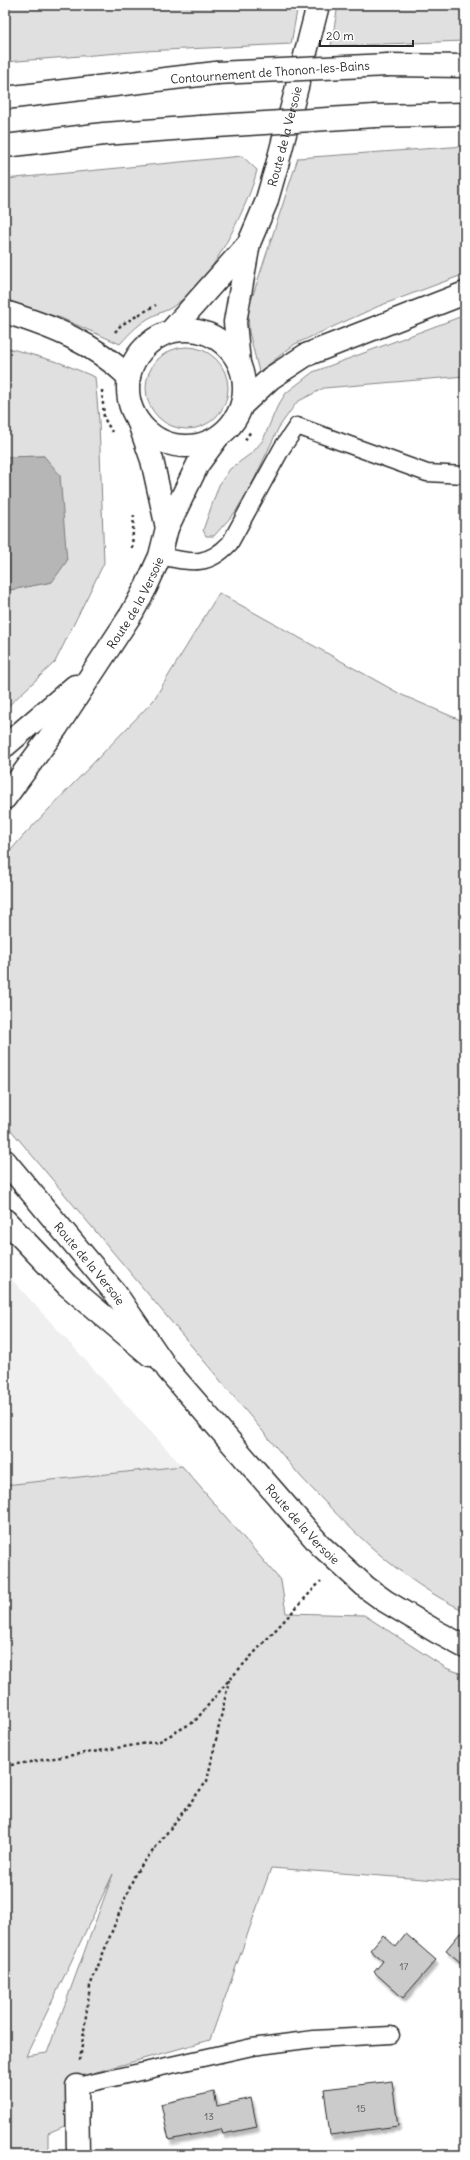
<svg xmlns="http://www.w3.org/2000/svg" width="470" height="2160" viewBox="0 0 470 2160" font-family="Delius,sans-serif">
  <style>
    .built { fill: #efefef }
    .green { fill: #e0e0e0; stroke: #868686; fill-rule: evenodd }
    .water { fill: #b6b6b6; stroke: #7e7e7e }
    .building { fill: #cbcbcb; stroke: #2b2b2b; filter: url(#shadow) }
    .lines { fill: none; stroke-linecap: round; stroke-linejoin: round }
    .lane-casing { stroke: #2b2b2b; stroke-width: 19 }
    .street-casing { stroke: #2b2b2b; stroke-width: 25 }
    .primary-casing { stroke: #2b2b2b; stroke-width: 25 }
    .highway-casing { stroke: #2b2b2b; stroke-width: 25 }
    .path { stroke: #2b2b2b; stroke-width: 2.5; stroke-dasharray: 3 3; stroke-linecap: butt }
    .lane { stroke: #fff; stroke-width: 16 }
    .street { stroke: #fff; stroke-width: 22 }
    .primary { stroke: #fff; stroke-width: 22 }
    .highway { stroke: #fff; stroke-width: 22 }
    .highway-bridge-casing { stroke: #2b2b2b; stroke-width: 25; stroke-linecap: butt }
    .highway-bridge { stroke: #fff; stroke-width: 22 }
    .labels { text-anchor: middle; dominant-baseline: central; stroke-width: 3; stroke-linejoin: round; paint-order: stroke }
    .number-label { font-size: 10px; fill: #535353 }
    .street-label { font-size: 12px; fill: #2b2b2b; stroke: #fff }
  </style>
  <defs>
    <filter id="shadow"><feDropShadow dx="2.5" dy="4.5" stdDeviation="1" flood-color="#0004"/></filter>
  </defs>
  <rect width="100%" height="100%" fill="#fff"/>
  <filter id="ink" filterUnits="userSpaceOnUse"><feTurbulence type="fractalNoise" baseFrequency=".025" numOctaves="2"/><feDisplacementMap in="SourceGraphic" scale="8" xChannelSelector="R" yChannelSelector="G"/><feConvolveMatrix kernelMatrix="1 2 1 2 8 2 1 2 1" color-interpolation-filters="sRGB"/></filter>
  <g filter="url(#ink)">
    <polygon class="built" points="5,1272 182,1466 5,1485"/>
    <g class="green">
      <polygon points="5,5 298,5 291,44 144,51 5,62"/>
      <polygon points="338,5 465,5 465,41 331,46"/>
      <polygon points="465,146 465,274 379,306 295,344 259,372 249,332 248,310 298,158"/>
      <path d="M242 156 257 170C250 202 216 268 193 291 188 296 180 301 174 306 169 310 161 312 155 315 140 322 130 333 120 344L61 318 5 301V179Z"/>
      <polygon points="465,315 465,376 324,388 297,402 279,427 254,480 236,511 214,536 206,536 203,530 219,485 230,469 253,452 263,440 277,407 286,393 313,372"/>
      <circle cx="187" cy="388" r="41"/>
      <polygon points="5,347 61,363 95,377 99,421 104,563 55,662 5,709 5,591 52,582 44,456 5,457"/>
      <path d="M219 593 402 695 465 722V1611C399 1580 350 1529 301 1477L5 1123V857L23 836 153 701Z"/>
      <path d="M182 1466 281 1581 286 1613 364 1615 446 1668 465 1675V1882L271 1868 210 2040 86 2075 90 2115 48 2133V2155H5V1485ZM113 1874 47 2053 26 2056Z"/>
    </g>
    <polygon class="water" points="44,456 60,475 67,561 52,582 5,591 5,457"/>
    <g class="building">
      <polygon points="465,1927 465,1957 460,1962 446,1950"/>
      <polygon points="406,1934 436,1960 403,1998 374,1972 383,1961 370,1950 383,1935 396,1947"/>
      <polygon points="392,2081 398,2126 330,2135 324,2089"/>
      <polygon points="214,2092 217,2106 251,2098 257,2127 223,2134 221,2129 169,2140 161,2104"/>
    </g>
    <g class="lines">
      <defs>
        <g id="lane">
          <path d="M160 556C190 562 207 568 230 543L282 448 297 426 427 473 465 475"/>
          <polyline points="77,2086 252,2047 314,2039 391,2035"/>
        </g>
        <polyline id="street" points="77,2086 78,2155"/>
        <g id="primary">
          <circle cx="186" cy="388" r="58"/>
          <polyline points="170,332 249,243"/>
          <path id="s1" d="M239 363 235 322 249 243 266 203 277 165 318 5"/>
          <polyline points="139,423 152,460 167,528"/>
          <polyline points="5,746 75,686"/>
          <path id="s2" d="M5 798 57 727 132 613 146 587 160 556 167 528 198 464 217 438"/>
          <path id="s3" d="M5 1161 116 1294 168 1370 321 1546 367 1588 385 1601 437 1632 465 1647"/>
          <polyline points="5,1220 67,1285 150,1355"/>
        </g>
        <g id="highway">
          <polyline points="388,65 465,66"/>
          <polyline points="5,98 216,73"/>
          <polyline points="375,116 465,114"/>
          <polyline points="5,146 104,134 200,127"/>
          <path d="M5 312C53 327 92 342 129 377"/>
          <polyline points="242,405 271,378 306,355 465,293"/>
        </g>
      </defs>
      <use href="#lane" class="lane-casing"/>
      <use href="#street" class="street-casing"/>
      <use href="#primary" class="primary-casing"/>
      <use href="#highway" class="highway-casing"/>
      <g class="path">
        <polyline points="115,332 121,325 156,305"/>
        <polyline points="102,390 104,418 112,432"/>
        <polyline points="245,440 251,431"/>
        <polyline points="132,548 134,513"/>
        <polyline points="5,1766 160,1741 195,1721 229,1680 321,1581"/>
        <polyline points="80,2060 90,1986 135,1874 207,1781 229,1680"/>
      </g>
      <use href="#lane" class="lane"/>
      <use href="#street" class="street"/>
      <use href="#primary" class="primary"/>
      <use href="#highway" class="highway"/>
      <defs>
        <g id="highway-bridge">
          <polyline points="216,73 388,65"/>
          <polyline points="200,127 375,116"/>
        </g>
      </defs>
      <use href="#highway-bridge" class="highway-bridge-casing"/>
      <use href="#highway-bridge" class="highway-bridge"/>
    </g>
  </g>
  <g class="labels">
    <g class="number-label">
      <text x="404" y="1966">17</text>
      <text x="361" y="2108">15</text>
      <text x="209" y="2116">13</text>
    </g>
    <g class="street-label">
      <text transform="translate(270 72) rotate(-4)">Contournement de Thonon-les-Bains</text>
      <text stroke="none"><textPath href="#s1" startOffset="234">Route de la Versoie</textPath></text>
      <text stroke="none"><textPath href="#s2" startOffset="235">Route de la Versoie</textPath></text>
      <text stroke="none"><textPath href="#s3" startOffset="133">Route de la Versoie</textPath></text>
      <text stroke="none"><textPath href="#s3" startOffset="470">Route de la Versoie</textPath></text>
    </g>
  </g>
  <rect width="470" height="2160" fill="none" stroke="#fff" stroke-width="20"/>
  <rect x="10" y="10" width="450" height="2140" fill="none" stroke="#2b2b2b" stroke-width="1.5" filter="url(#ink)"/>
  <path d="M320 40v6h93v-6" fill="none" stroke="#2b2b2b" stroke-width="2"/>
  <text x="326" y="40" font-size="12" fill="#2b2b2b" stroke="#ffffff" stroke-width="3" paint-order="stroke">20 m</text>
</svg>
